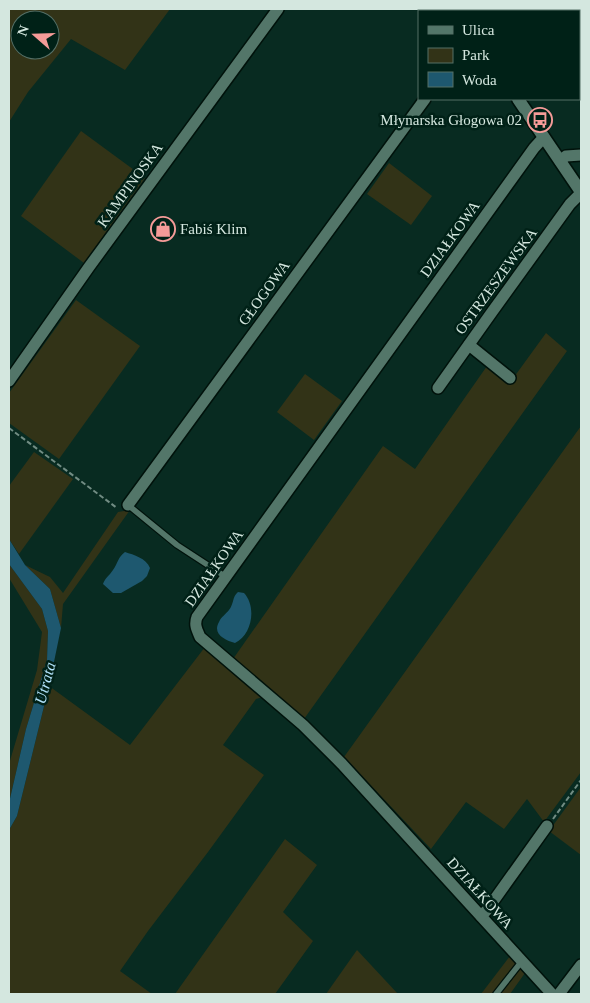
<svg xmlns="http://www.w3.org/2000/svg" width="590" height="1003" viewBox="0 0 590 1003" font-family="Georgia,serif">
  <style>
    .green { fill: #323317; fill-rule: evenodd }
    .water { fill: #1e586f }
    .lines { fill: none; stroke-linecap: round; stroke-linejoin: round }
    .service-casing { stroke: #00120b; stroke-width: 8 }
    .minor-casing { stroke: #00120b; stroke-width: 14 }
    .tertiary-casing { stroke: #00120b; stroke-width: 15 }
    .path { stroke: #718c83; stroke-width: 2; stroke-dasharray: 5 2.5; stroke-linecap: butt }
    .service { stroke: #537669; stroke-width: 5.5 }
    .minor { stroke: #537669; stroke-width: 11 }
    .tertiary { stroke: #537669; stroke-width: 12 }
    .labels { text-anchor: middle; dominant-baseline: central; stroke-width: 5; stroke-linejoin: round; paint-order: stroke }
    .poi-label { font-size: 15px; fill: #d4e7df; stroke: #002117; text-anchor: end }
    .street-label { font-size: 15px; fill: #d4e7df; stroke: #002117 }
    .water-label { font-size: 16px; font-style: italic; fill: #b1e2f9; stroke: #002117 }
  </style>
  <rect width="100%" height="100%" fill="#082b21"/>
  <g class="green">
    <path d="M9 9H170L125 70 71 39 28 92 9 122ZM20 20H50V50H20Z"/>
    <polygon points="81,131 145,178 84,263 21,216"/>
    <polygon points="389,163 432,196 411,225 367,194"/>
    <polygon points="76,300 140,346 59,459 9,423 9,393"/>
    <polygon points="546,333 567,351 304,719 233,659 383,446 415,469 487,366 509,384"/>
    <polygon points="305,374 342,401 314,440 277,412"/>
    <polygon points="581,426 581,772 544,822 527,799 504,829 466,802 431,849 344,757"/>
    <polygon points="34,452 73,479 19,554 9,539 9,486"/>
    <polygon points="130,510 63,604 61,628 50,589 25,565 50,577 63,593 118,512"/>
    <polygon points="9,564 42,609 48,631 47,660 26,729 9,803 9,764 37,670 42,632 9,578"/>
    <polygon points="205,647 263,697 256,699 223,745 264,775 208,852 148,931 120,971 152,994 9,994 9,830 17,816 49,686 130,745"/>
    <polygon points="581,787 581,855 549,831"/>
    <polygon points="285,839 317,865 283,912 313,941 275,994 175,994"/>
    <polygon points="357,950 398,994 326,994"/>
    <polygon points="510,956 525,973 510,994 481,994"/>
  </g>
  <g class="water">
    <polygon points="9,539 25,565 50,589 61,628 49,686 17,816 9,830 9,803 26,729 47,660 48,631 42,609 9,564"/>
    <path d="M125 552C134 555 146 558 150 568L147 576 142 581 121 593H113L103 584C105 578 109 576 113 570 118 563 118 557 125 552Z"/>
    <path d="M238 592 244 593C257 607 252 635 235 643 225 640 212 634 219 622 221 617 226 614 229 610 234 604 232 597 238 592Z"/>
  </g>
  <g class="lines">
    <defs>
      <g id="service">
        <polyline points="128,505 177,545 226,577"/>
        <polyline points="496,994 522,961"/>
      </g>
      <g id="minor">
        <polyline points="579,77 581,77"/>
        <path d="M544 137 534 148 197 617C194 625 197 630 200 637L303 725 342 764 552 994"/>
        <polyline points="560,161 566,156 581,155"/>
        <polyline points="469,345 510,378"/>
        <polyline points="9,381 89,267 278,9"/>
        <polyline points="438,388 492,312 570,204 581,193"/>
        <polyline points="128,505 425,99"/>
        <polyline points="481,916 487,910 547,826"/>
        <polyline points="559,994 581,965"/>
      </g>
      <g id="tertiary">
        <polyline points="456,9 458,11"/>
        <polyline points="518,99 581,192"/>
      </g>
    </defs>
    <use href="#service" class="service-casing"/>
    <use href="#minor" class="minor-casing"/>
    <use href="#tertiary" class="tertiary-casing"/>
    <g class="path">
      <polyline points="9,428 117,508"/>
      <polyline points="553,819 581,780"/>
    </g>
    <use href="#service" class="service"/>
    <use href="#minor" class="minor"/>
    <use href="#tertiary" class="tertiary"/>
  </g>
  <defs>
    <symbol id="bus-ring" viewBox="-11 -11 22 22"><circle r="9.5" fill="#002117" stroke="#f59b98" stroke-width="1.5"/><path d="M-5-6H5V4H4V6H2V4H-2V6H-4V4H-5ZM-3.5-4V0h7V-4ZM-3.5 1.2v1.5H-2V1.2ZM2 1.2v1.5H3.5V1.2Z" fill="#f59b98"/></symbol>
    <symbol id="shop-ring" viewBox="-11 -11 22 22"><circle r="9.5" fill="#002117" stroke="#f59b98" stroke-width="1.5"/><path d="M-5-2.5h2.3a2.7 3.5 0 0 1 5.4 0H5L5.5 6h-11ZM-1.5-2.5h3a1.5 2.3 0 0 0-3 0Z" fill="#f59b98"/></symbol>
  </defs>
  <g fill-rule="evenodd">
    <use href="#bus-ring" x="526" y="106" width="28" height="28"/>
    <use href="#shop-ring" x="149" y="215" width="28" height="28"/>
  </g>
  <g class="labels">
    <g class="poi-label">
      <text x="522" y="120">Młynarska Głogowa 02</text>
      <text x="180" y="229" text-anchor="start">Fabiś Klim</text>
    </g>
    <g class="street-label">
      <text transform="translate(130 185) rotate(-54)">KAMPINOSKA</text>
      <text transform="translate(450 239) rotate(-54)">DZIAŁKOWA</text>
      <text transform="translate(496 281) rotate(-54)">OSTRZESZEWSKA</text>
      <text transform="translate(264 293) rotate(-54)">GŁOGOWA</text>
      <text transform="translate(214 568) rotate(-55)">DZIAŁKOWA</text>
      <text transform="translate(480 893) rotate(48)">DZIAŁKOWA</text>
    </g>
    <g class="water-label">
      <text transform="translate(45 683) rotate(-75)">Utrata</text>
    </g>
  </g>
  <rect width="590" height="1003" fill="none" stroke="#d4e7df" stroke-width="20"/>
  <rect x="418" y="10" width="162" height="90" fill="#002117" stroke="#557067"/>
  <rect x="428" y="26" width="25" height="8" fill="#537669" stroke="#557067"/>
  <text x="462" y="35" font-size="15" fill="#d4e7df">Ulica</text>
  <rect x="428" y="48" width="25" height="15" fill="#323317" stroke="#557067"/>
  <text x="462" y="60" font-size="15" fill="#d4e7df">Park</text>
  <rect x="428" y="72" width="25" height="15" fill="#1e586f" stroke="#557067"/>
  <text x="462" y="85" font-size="15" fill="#d4e7df">Woda</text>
  <g transform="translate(35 35) rotate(290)"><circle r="24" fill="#002117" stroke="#557067"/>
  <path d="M0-4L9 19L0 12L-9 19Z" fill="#f59b98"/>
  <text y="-8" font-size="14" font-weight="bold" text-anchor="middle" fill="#d4e7df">N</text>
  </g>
</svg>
